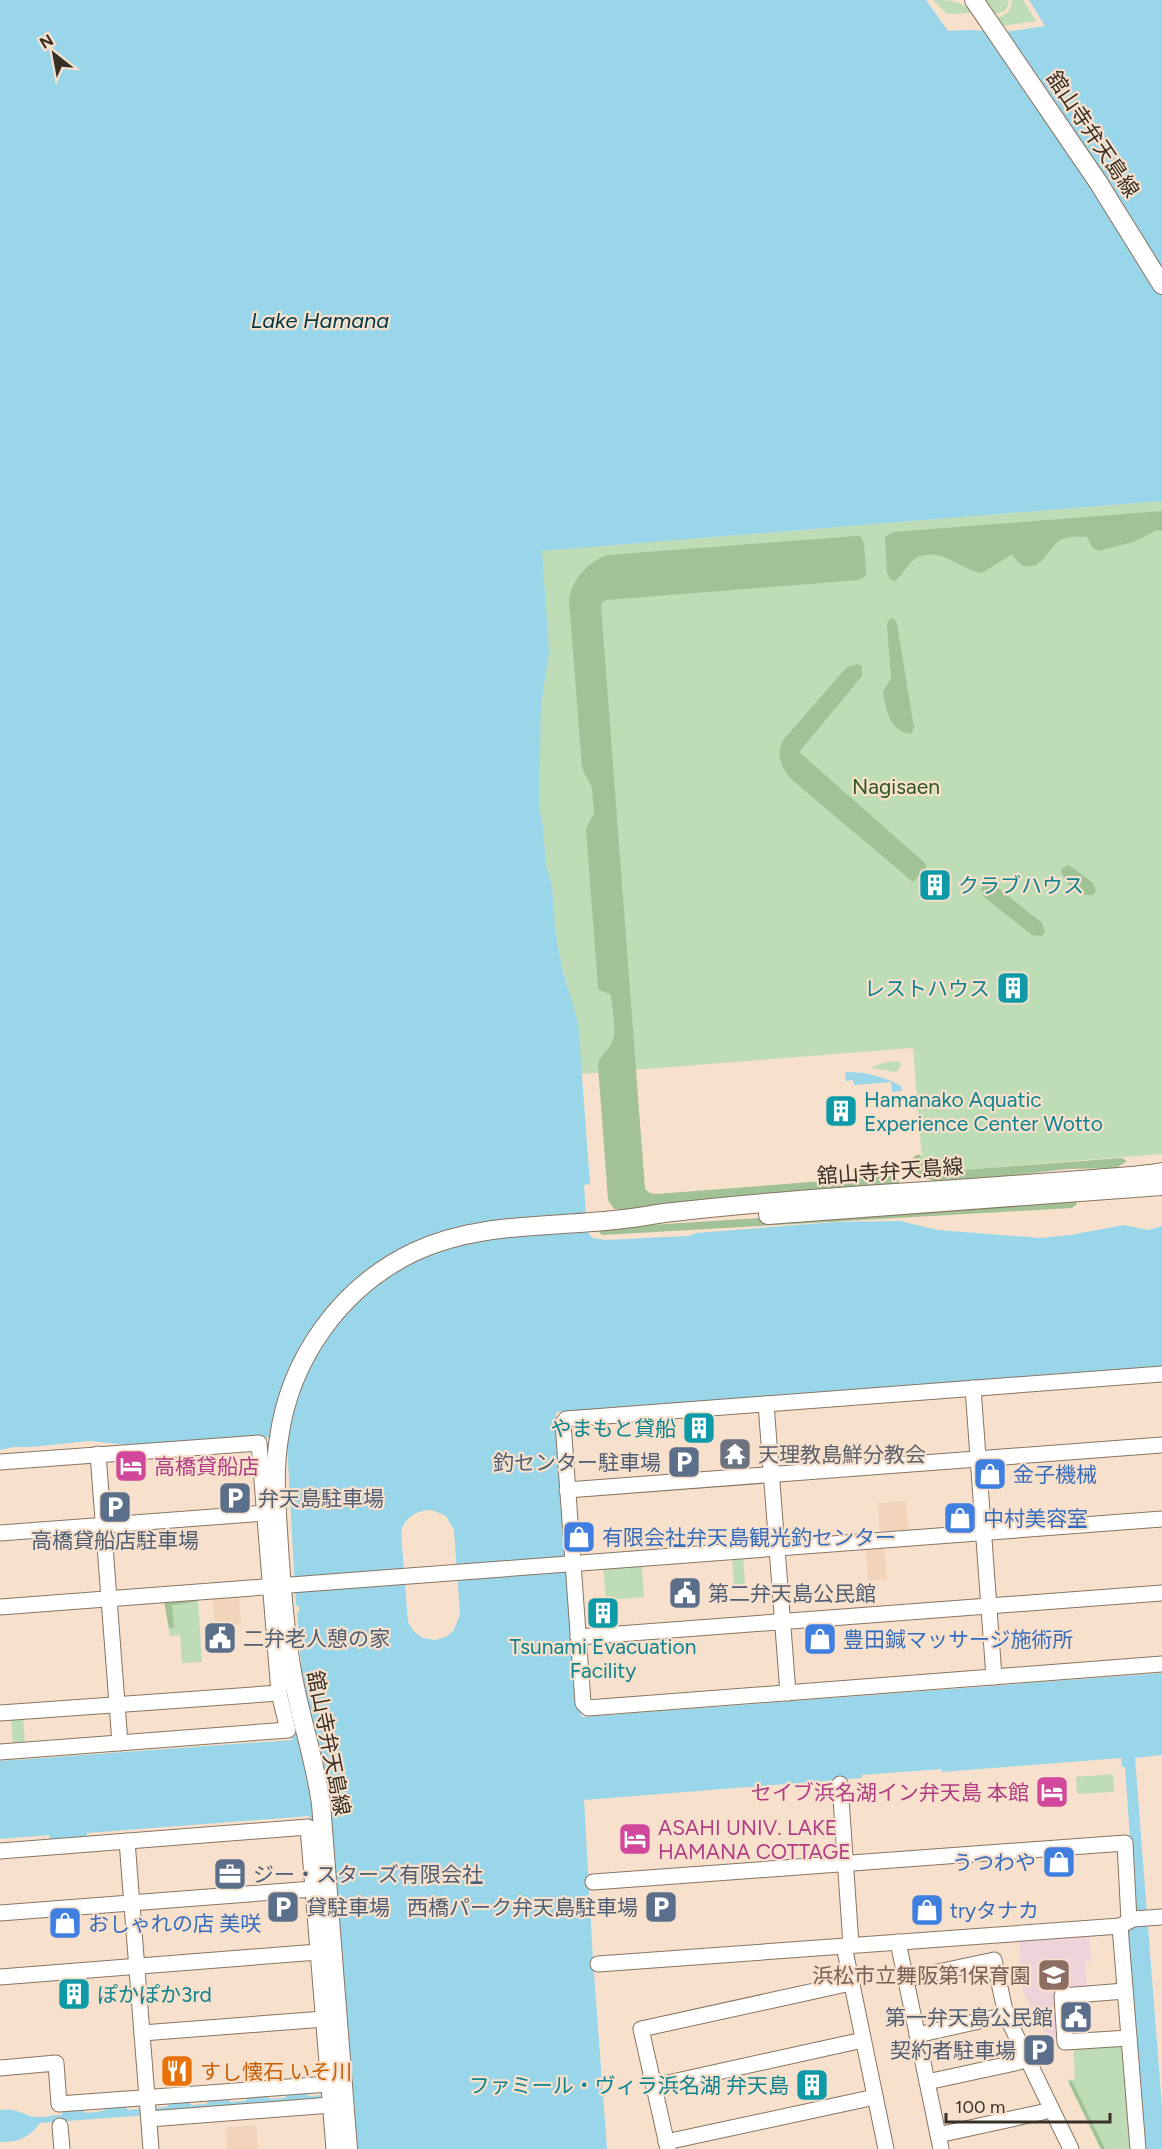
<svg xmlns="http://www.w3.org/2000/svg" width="1162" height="2149" viewBox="0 0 1162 2149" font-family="Figtree,'Noto Sans JP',sans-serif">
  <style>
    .built { fill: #f1d4b9 }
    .education { fill: #eed4da }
    .green { fill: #bedcb5 }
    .forest { fill: #a1c197 }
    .water { fill: #99d6e9; fill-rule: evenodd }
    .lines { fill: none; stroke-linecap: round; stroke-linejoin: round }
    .minor-casing { stroke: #887461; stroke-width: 17 }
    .major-casing { stroke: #887461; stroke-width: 20 }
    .minor { stroke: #fff; stroke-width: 15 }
    .major { stroke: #fff; stroke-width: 18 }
    .labels { text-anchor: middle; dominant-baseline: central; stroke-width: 4.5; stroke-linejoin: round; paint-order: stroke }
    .street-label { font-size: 21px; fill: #383027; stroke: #f8e1cc }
    .park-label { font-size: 21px; fill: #2e571f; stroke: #f8e1cc }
    .culture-label { font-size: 21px; fill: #0d838f; stroke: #f8e1cc; text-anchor: start }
    .worship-label { font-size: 21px; fill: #5b616d; stroke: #f8e1cc; text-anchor: start }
    .service-label { font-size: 21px; fill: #4e5e75; stroke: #f8e1cc; text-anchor: start }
    .hotel-label { font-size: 21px; fill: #b23c85; stroke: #f8e1cc; text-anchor: start }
    .shop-label { font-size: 21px; fill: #366cbe; stroke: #f8e1cc; text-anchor: start }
    .education-label { font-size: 21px; fill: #785e54; stroke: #f8e1cc; text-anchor: end }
    .food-label { font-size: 21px; fill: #c56008; stroke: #f8e1cc; text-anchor: start }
    .water-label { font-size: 22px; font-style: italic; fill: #003946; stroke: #f8e1cc }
  </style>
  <rect width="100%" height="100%" fill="#f8e1cc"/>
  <g class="built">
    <polygon points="906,1501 908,1532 880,1534 878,1503"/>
    <polygon points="884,1547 887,1579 868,1581 866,1548"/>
    <polygon points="239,1594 241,1624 215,1626 212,1596"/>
    <polygon points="256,2125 258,2149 227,2149 226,2127"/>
  </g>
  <polygon class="education" points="1089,1931 1091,1961 1085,1962 1087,1991 1059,1993 1061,2039 1048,2040 1022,1989 1019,1936"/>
  <g class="green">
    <path d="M933 0C949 0 962 0 972 13L947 14Z"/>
    <polygon points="984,0 1008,0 1009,4 1005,11 995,14"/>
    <path d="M1012 0H1023L1036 21 1002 26 998 17C1007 15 1012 10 1012 0Z"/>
    <polygon points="1162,501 1162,1154 923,1173 913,1048 582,1074 566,979 562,968 555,926 552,885 546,865 543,827 539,806 541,707 549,651 541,551"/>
    <polygon points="894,1061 899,1062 901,1066 896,1072 871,1068 879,1064"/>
    <polygon points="743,1557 745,1584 734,1585 732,1558"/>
    <polygon points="642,1565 644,1597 606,1600 603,1568"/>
    <polygon points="198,1598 202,1662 182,1663 180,1635 170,1636 164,1600"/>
    <polygon points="23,1717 25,1745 13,1746 11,1718"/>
    <polygon points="1113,1774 1114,1792 1077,1794 1076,1777"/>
    <polygon points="1122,2041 1133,2149 1101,2149 1067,2080 1075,2079 1073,2045"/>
  </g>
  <g class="forest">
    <path d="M1162 511V531L1157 530 1133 542 1098 551 1092 547 1087 537C1080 536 1070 536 1063 539 1049 544 1044 570 1026 566 1019 565 1016 558 1011 555L982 573C961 570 941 546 918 557 908 562 904 574 895 581L891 580 887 573 885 537 893 532Z"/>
    <path d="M856 536H860L864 543 866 571V575L859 580 606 600 602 602 601 606 645 1189 650 1193 656 1194 890 1176 898 1179 899 1183 895 1186 621 1210 614 1209 608 1200 598 1065C600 1054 610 1050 613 1040 617 1031 612 1008 611 997L610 994 599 990 598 987 586 829 594 813 592 788 582 768 569 600C571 580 589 561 608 555Z"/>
    <path d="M892 618 895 620 897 624 914 728 911 734C889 731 886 709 883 691L891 679 887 625 888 621Z"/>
    <path d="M857 664 862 666V676L799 752 926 864V868L913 882 791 779C781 767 775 753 784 739L847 667Z"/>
    <path d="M1069 865 1093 883 1096 891 1093 895C1080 898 1062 881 1061 869Z"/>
    <polygon points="987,879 1042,923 1045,932 1042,936 1032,935 984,897 981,889"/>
    <polygon points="919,1154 922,1158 923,1173 1122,1158 1127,1161 1116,1168 1067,1169 941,1184 929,1179 915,1178 913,1157"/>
    <polygon points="1075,1198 1077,1204 1072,1208 602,1235 599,1232 602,1228"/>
    <polygon points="196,1598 197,1600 195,1602 172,1605 174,1626 173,1628 169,1628 164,1601"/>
    <polygon points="1071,2080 1072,2081 1105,2149 1101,2149 1069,2083"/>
  </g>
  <g class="water">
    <path d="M0 0H926L948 31 969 30 1004 32 1045 26 1029 0H1162V501L542 551 549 651 541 707 539 806 543 827 546 865 552 885 555 927 562 968 578 1022 590 1184 584 1185 587 1230 592 1238 606 1240 688 1236 696 1233 836 1222 900 1221 938 1230 1040 1238 1070 1235 1124 1225 1148 1230 1162 1226V1366L556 1412 577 1705 582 1717 1162 1673V1755L1135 1758 1162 2108V2149H1144L1127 1933 1136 1922 1125 1767H1122L1121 1758 942 1772V1769L862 1775V1778L584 1800 593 1960 607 2149H356L352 2100 40 2123C30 2137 17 2143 0 2142V2110C13 2108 19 2112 30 2116 38 2119 52 2115 61 2115L64 2111 82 2110 86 2113 103 2111 106 2108 125 2107 128 2110 167 2107 170 2103 188 2102 192 2105 206 2104 209 2100 227 2099 231 2102 245 2101 248 2097 266 2096 270 2099 285 2098 288 2094 306 2093 309 2096 351 2093 309 1816 87 1833V1837L50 1840 49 1835 0 1839V1761L292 1740V1734H297L306 1698 299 1665 301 1663 297 1612H299V1606H296L287 1444 266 1437 139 1446 89 1441 31 1447H13L0 1450ZM432 1510 446 1516 454 1530 460 1614 454 1630 446 1637 435 1640 423 1638 414 1632 408 1622 401 1532C405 1517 416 1510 432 1510Z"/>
    <path d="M845 1072C865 1072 883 1076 901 1086L902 1091 892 1092 891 1082 854 1085 853 1080 846 1081Z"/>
  </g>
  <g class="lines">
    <defs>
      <g id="minor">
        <polyline points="1162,1374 566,1419 563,1423 583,1703 588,1708 1162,1664"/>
        <polyline points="973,1388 994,1677"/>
        <polyline points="766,1404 788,1693"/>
        <polyline points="98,1454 120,1743"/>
        <polyline points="0,1462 259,1443 279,1693 288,1730 0,1752"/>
        <polyline points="567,1490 1162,1445"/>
        <polyline points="0,1533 265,1513"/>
        <polyline points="0,1607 1162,1519"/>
        <polyline points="578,1637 1162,1593"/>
        <polyline points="0,1713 279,1693"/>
        <polyline points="840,1784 851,1945"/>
        <polyline points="127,1841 151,2149"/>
        <polyline points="0,1851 308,1827 334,2149"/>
        <polyline points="593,1882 1125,1843 1129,1921"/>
        <polyline points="0,1913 313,1889"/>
        <polyline points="1120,1926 1138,2149"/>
        <polyline points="898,1942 941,2149"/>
        <polyline points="844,1946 886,2149"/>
        <polyline points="598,1964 1120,1926 1133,1919 1162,1917"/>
        <polyline points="0,1977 318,1952"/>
        <polyline points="905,1979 994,1960 1006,2015 1071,2149"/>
        <polyline points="1125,1991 1062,1996 1065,2042 1129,2038"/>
        <polyline points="142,2033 324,2019"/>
        <polyline points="917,2035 1006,2015"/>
        <polyline points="0,2068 56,2063 59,2104 329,2084"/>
        <polyline points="927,2082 1019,2062 1027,2058"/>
        <polyline points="654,2086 863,2040"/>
        <polyline points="149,2119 331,2105"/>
        <polyline points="60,2126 62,2149"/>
        <polyline points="938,2135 1043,2112 1051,2108"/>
        <polyline points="666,2142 875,2097"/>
        <polyline points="668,2149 641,2029 851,1983"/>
      </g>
      <g id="major">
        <polyline points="974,0 1098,182 1162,285"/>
        <polyline points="768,1215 1162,1186"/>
        <path d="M348 2149 321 1804C315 1760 301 1720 293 1677 285 1634 282 1591 279 1547 277 1511 273 1474 279 1438 290 1358 341 1287 414 1252 479 1221 553 1228 623 1219 636 1218 650 1215 664 1213 766 1201 868 1195 971 1188 1012 1185 1053 1182 1094 1179 1116 1177 1140 1176 1162 1172"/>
      </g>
    </defs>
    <use href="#minor" class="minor-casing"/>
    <use href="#major" class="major-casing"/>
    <use href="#minor" class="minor"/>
    <use href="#major" class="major"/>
  </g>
  <defs>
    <symbol id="building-square" viewBox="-11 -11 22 22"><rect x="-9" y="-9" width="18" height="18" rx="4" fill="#0f9aa8" stroke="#f8e1cc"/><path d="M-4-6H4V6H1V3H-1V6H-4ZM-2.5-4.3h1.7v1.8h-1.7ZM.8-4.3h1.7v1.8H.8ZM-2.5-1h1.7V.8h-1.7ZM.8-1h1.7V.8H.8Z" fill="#fff"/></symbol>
    <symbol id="temple-square" viewBox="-11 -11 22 22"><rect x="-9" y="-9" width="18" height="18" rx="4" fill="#6b7280" stroke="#f8e1cc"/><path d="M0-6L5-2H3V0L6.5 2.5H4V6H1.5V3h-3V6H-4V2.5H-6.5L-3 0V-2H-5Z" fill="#fff"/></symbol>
    <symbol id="parking-square" viewBox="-11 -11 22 22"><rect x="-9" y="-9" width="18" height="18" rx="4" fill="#5c6f8a" stroke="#f8e1cc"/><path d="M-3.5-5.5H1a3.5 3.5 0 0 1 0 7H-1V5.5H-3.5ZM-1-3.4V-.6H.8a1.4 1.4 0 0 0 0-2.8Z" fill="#fff"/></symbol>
    <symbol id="hotel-square" viewBox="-11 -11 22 22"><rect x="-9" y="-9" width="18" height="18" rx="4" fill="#d1479c" stroke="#f8e1cc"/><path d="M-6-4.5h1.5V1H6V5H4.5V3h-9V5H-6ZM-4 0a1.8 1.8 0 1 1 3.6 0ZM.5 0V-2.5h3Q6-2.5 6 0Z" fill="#fff"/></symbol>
    <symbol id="shop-square" viewBox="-11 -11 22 22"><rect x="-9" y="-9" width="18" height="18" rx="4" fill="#3f7fe0" stroke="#f8e1cc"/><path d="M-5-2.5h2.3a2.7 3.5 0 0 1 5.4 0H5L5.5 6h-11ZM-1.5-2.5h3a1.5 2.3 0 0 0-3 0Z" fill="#fff"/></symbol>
    <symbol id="civic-square" viewBox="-11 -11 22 22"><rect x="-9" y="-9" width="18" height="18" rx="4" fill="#5c6f8a" stroke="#f8e1cc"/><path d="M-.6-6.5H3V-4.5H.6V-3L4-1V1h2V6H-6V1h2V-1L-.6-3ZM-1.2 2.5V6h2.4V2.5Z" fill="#fff"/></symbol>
    <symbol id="office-square" viewBox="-11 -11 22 22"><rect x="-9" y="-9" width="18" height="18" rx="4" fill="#5c6f8a" stroke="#f8e1cc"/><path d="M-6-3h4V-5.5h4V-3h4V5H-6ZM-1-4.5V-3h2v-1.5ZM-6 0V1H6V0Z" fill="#fff"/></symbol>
    <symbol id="school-square" viewBox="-11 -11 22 22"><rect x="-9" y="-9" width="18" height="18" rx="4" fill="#8d6e63" stroke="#f8e1cc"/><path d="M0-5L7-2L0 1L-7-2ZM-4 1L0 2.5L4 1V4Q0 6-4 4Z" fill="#fff"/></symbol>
    <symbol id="restaurant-square" viewBox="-11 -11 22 22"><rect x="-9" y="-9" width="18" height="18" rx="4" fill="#e8710a" stroke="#f8e1cc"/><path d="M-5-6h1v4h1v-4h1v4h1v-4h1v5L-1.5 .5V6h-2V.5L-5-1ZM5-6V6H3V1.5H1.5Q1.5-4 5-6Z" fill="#fff"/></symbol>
  </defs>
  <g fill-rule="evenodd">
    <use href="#building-square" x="916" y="866" width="38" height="38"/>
    <use href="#building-square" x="994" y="969" width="38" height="38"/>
    <use href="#building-square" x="822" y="1092" width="38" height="38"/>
    <use href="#building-square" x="680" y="1409" width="38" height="38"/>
    <use href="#temple-square" x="716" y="1435" width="38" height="38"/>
    <use href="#parking-square" x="665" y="1443" width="38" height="38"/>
    <use href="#hotel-square" x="112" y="1447" width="38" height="38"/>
    <use href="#shop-square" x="971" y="1455" width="38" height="38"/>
    <use href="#parking-square" x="216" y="1479" width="38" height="38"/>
    <use href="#parking-square" x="96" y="1488" width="38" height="38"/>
    <use href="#shop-square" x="941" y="1499" width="38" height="38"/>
    <use href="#shop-square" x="560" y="1518" width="38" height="38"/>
    <use href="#civic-square" x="666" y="1574" width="38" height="38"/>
    <use href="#building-square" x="584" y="1594" width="38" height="38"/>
    <use href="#civic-square" x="201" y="1619" width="38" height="38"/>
    <use href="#shop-square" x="801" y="1620" width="38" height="38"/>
    <use href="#hotel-square" x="1033" y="1773" width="38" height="38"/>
    <use href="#hotel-square" x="616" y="1820" width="38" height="38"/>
    <use href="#shop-square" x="1040" y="1843" width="38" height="38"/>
    <use href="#office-square" x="211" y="1855" width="38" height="38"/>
    <use href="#parking-square" x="264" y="1888" width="38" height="38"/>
    <use href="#parking-square" x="642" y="1888" width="38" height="38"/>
    <use href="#shop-square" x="908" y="1891" width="38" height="38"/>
    <use href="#shop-square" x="46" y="1904" width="38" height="38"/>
    <use href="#school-square" x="1035" y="1956" width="38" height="38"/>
    <use href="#building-square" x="55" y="1975" width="38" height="38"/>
    <use href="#civic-square" x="1057" y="1998" width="38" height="38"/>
    <use href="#parking-square" x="1020" y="2031" width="38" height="38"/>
    <use href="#restaurant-square" x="158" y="2052" width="38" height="38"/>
    <use href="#building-square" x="793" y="2066" width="38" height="38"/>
  </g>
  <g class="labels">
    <g class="street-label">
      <text transform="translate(1093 134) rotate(56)">舘山寺弁天島線</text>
      <text transform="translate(890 1171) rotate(-4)">舘山寺弁天島線</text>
      <text transform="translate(329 1743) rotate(79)">舘山寺弁天島線</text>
    </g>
    <g class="park-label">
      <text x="896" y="786">Nagisaen</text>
    </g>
    <g class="culture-label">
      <text x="958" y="885">クラブハウス</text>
      <text x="990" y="988" text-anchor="end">レストハウス</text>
      <text x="864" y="1099">Hamanako Aquatic<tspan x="864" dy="24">Experience Center Wotto</tspan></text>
      <text x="676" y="1428" text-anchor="end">やまもと貸船</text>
      <text x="603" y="1646" text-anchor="middle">Tsunami Evacuation<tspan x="603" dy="24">Facility</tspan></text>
      <text x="97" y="1994">ぽかぽか3rd</text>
      <text x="789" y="2085" text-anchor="end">ファミール・ヴィラ浜名湖 弁天島</text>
    </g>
    <g class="worship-label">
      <text x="758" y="1454">天理教島鮮分教会</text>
    </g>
    <g class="service-label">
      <text x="661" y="1462" text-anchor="end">釣センター駐車場</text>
      <text x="258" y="1498">弁天島駐車場</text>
      <text x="115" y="1540" text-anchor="middle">高橋貸船店駐車場</text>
      <text x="708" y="1593">第二弁天島公民館</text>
      <text x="243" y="1638">二弁老人憩の家</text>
      <text x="253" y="1874">ジー・スターズ有限会社</text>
      <text x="306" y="1907">貸駐車場</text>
      <text x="638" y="1907" text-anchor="end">西橋パーク弁天島駐車場</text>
      <text x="1053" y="2017" text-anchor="end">第一弁天島公民館</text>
      <text x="1016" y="2050" text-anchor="end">契約者駐車場</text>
    </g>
    <g class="hotel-label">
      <text x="154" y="1466">高橋貸船店</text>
      <text x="1029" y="1792" text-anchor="end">セイブ浜名湖イン弁天島 本館</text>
      <text x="658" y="1827">ASAHI UNIV. LAKE<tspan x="658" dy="24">HAMANA COTTAGE</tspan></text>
    </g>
    <g class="shop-label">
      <text x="1013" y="1474">金子機械</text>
      <text x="983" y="1518">中村美容室</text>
      <text x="602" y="1537">有限会社弁天島観光釣センター</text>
      <text x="843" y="1639">豊田鍼マッサージ施術所</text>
      <text x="1036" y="1862" text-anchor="end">うつわや</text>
      <text x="950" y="1910">tryタナカ</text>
      <text x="88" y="1923">おしゃれの店 美咲</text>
    </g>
    <g class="education-label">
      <text x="1031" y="1975">浜松市立舞阪第1保育園</text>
    </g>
    <g class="food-label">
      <text x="200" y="2071">すし懐石 いそ川</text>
    </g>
    <g class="water-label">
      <text x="320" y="320">Lake Hamana</text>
    </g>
  </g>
  <g transform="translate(54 54) rotate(329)" stroke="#f8e1cc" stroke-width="4.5" paint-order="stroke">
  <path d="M0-4.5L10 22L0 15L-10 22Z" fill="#383027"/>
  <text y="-9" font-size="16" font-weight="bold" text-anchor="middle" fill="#383027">N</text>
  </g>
  <path d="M946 2113v9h164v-9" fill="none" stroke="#383027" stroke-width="3"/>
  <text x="955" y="2113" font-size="18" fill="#383027" stroke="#f8e1cc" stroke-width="4.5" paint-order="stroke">100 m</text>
</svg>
